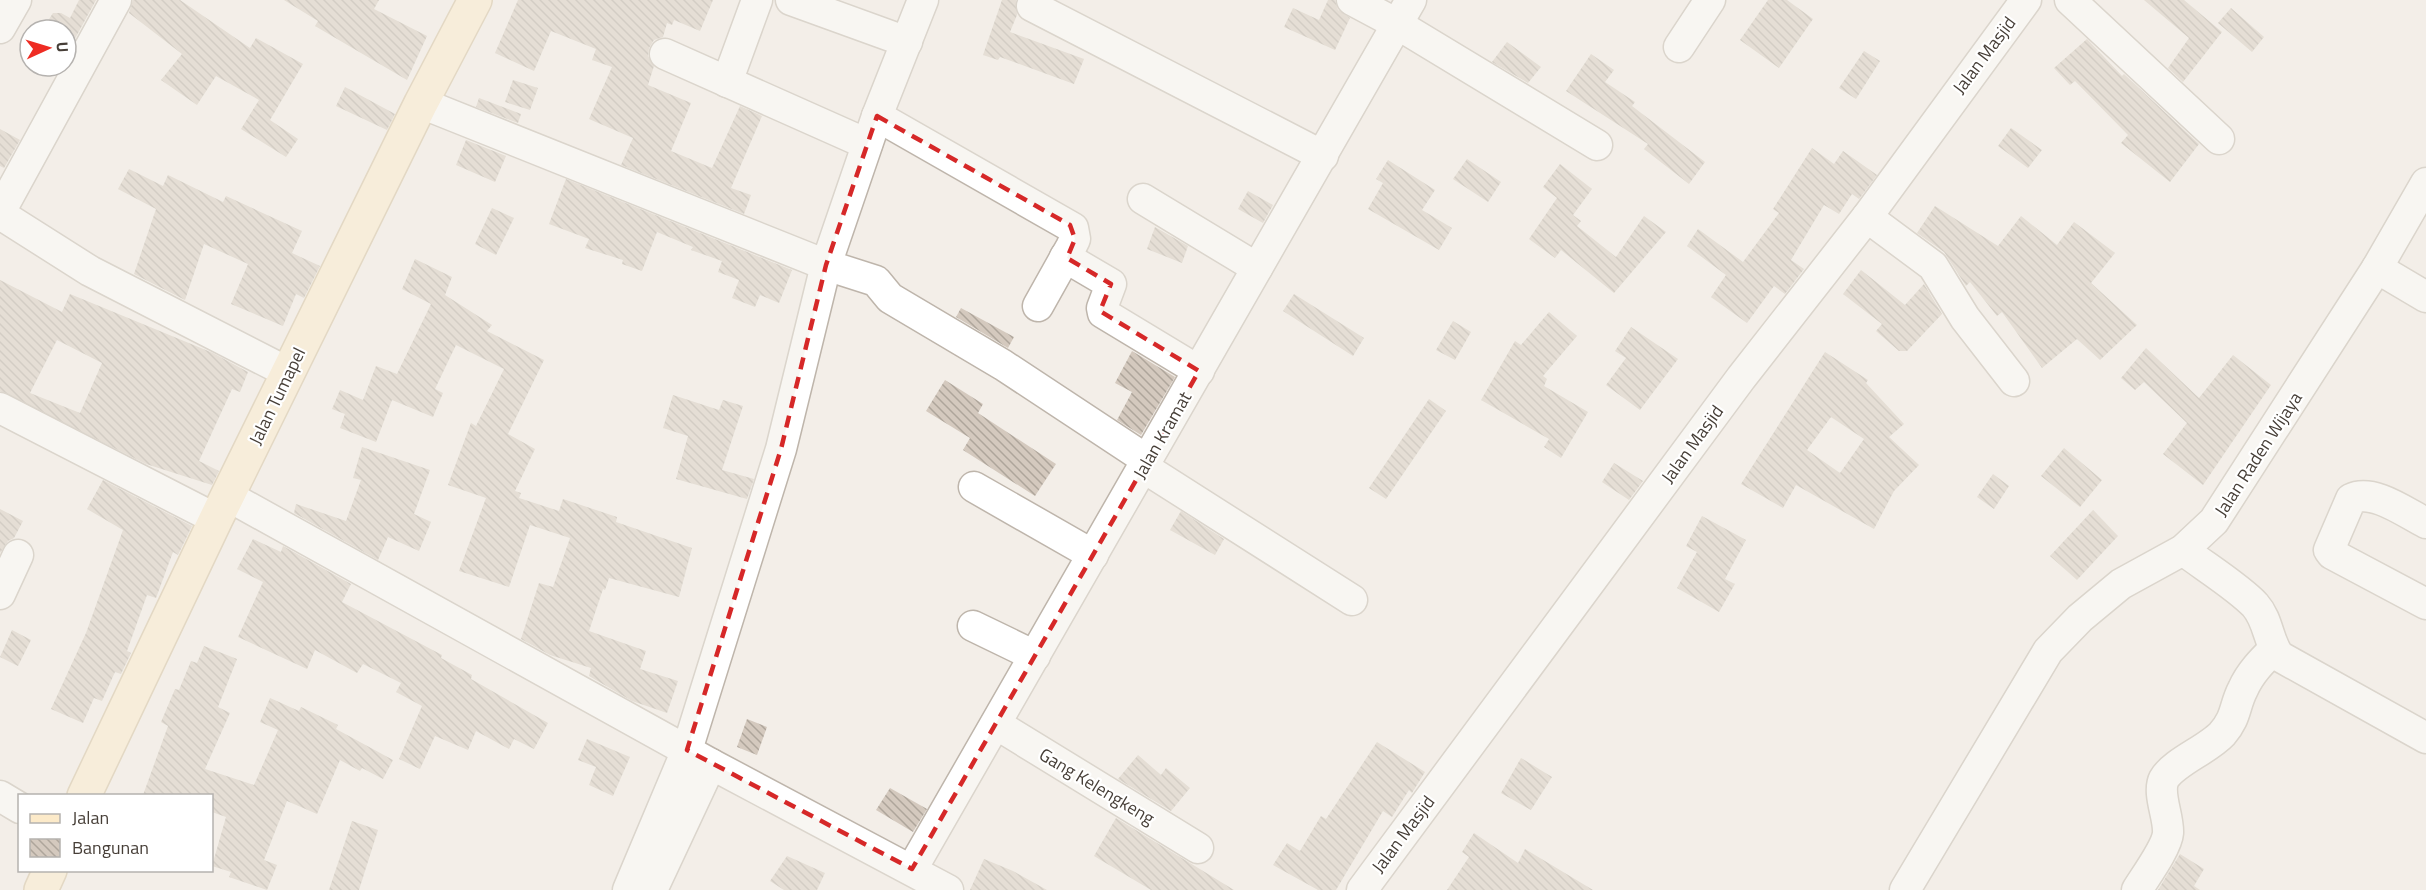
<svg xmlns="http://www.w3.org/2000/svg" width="2426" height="890" viewBox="0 0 2426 890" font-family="'Titillium Web',sans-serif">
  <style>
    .building { fill: url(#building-back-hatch); fill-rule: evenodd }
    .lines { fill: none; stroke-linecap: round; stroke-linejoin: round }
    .street-casing { stroke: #beb5ab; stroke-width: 33 }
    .secondary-casing { stroke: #d0bc99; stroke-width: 36 }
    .street { stroke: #fff; stroke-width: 30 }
    .secondary { stroke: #fceac9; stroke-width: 33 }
    .marked { fill: none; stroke: #d62828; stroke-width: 4.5; stroke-dasharray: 12 8; stroke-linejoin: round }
    .labels { text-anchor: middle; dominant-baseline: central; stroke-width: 4.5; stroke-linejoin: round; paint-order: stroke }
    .street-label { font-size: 18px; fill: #463e37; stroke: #fff }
  </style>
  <defs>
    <pattern id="building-back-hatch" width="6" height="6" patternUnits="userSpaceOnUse" patternTransform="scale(1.5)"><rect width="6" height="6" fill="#d4c9be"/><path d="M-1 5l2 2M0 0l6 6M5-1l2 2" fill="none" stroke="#aea59b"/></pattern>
  </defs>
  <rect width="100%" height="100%" fill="#f3eee8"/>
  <g class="building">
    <polygon points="79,0 96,0 71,46 66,42 66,30 42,30 53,13 61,13 70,18"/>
    <polygon points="133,0 180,0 250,48 256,38 303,64 270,120 298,139 286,157 241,129 259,100 216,76 197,105 161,80 182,54 129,13"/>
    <polygon points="284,0 379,0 374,9 427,36 407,80 315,26 318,21"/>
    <polygon points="518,0 713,0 700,31 674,20 672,25 667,23 663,37 654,40 649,48 648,56 654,66 648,85 691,103 671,151 712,168 740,106 762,116 731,188 751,195 744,214 621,165 633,138 589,119 612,67 592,60 596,49 551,31 534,71 495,53"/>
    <polygon points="1002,0 1016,0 1017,15 1010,32 1084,59 1074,84 1000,57 998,60 983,55"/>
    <polygon points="1328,0 1335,0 1338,10 1350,18 1335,50 1284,27 1293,8 1319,20"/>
    <polygon points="1768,0 1787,0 1813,19 1779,68 1740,40"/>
    <polygon points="2144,0 2184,0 2222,32 2183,82 2168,68 2189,38"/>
    <polygon points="2231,8 2264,37 2252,52 2218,23"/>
    <polygon points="2087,39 2122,76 2124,74 2199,144 2170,182 2121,143 2128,135 2075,81 2070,85 2054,68"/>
    <polygon points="1507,42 1541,67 1528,83 1492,62"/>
    <polygon points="1864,51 1880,61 1856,99 1839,88"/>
    <polygon points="1591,54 1614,70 1605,82 1635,102 1632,106 1705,162 1689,184 1644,149 1648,144 1566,91"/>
    <polygon points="513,80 538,88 530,110 505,102"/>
    <polygon points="345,87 395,114 387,130 336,106"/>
    <polygon points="479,98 521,114 518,123 476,107"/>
    <polygon points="2011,128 2042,150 2028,168 1998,146"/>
    <polygon points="0,129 20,140 4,168 0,166"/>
    <polygon points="466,140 506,156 495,182 456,165"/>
    <polygon points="1812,148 1834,164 1843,151 1877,175 1859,199 1852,194 1839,214 1824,205 1791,260 1804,269 1785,294 1774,286 1747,323 1711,297 1726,275 1687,246 1698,229 1743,262 1779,213 1773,209"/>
    <polygon points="1467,159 1501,182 1488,202 1453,179"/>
    <polygon points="1388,160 1435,190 1422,210 1452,228 1439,250 1368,209 1383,183 1376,179"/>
    <polygon points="1560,164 1592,189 1573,215 1581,221 1577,226 1616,257 1644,216 1666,232 1614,293 1561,250 1555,258 1529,239 1557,198 1543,187"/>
    <polygon points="129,169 163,186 168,175 223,202 226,196 302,231 292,253 320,266 304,298 296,294 283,326 231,304 248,264 204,244 185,300 134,274 156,209 118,189"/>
    <polygon points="566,179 792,270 779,303 760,295 755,307 732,298 739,280 718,272 722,261 691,250 693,247 657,232 642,271 622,264 623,260 585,248 589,239 549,224"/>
    <polygon points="1248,191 1273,205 1263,223 1238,209"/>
    <polygon points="1935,206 1998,246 2021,216 2057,245 2074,222 2115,253 2091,283 2137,325 2100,360 2077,339 2042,368 2002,312 1997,316 1970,282 1966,286 1944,252 1917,233"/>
    <polygon points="492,208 514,218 496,255 475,244"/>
    <polygon points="1155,227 1188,246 1182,263 1147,249"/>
    <polygon points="415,259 452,277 445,295 492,325 487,331 544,360 508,434 535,449 515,491 521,493 519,498 559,511 563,499 617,517 616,522 692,548 679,597 609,578 605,590 603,589 589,631 646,651 640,669 678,681 667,713 632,701 589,676 591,668 550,655 521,639 539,583 553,587 570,538 530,525 509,587 459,571 486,498 448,485 471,423 476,426 504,369 456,345 435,389 443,393 433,417 392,400 376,442 340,428 345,414 332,409 340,390 363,400 376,366 397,374 431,304 402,289"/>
    <polygon points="1861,270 1905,305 1924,284 1942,314 1907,351 1899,351 1876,331 1882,324 1843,294"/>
    <path d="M0 280 62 312 70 294 213 353 248 372 240 392 232 389 199 461 219 471 212 485 146 464 0 391ZM57 340 102 363 80 413 30 393Z"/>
    <polygon points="1294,294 1364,338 1353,356 1283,311"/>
    <polygon points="961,308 1014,337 1008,348 956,317"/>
    <polygon points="1549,312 1577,336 1543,376 1547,379 1544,386 1588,412 1561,458 1544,447 1549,439 1481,400 1515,341 1521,345"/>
    <polygon points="1453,321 1471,332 1455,360 1436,350"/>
    <polygon points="1631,327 1678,359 1640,410 1606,385 1626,358 1615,351"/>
    <polygon points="2146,348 2199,398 2233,355 2271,385 2203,485 2163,454 2187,423 2144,382 2135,390 2121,378"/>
    <polygon points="1132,351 1175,377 1141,435 1117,420 1132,392 1115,383"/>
    <path d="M1825 352 1868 380 1866 383 1904 424 1889 437 1919 465 1894 491 1874 529 1796 485 1783 508 1741 484ZM1831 417 1864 439 1840 473 1807 450Z"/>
    <polygon points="945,380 983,404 978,413 1056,464 1035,496 963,450 970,438 926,411"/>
    <polygon points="673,395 719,410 723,400 743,406 722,470 754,479 747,499 676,479 688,436 663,428"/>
    <polygon points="1429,399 1446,411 1386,499 1369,488"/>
    <polygon points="362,447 430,470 414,514 431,522 419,551 388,537 378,560 294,513 296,504 346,521 361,480 353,478"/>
    <polygon points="2064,448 2102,480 2080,507 2041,476"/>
    <polygon points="1614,463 1643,481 1629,500 1602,482"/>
    <polygon points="1993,474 2009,486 1994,509 1977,497"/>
    <polygon points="103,480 192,526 178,555 173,552 156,598 147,595 127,651 131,653 121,674 115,672 102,701 94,698 83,723 51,709 86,633 123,530 87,509"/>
    <polygon points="0,509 23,521 14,538 8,541 0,553"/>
    <polygon points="2093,510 2118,536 2077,580 2050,556"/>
    <polygon points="1181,511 1224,539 1215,555 1170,530"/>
    <polygon points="1702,516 1746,540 1725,579 1735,584 1719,612 1677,588 1697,552 1686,546"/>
    <polygon points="253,539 281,552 283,546 351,584 342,602 442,655 441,658 472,675 471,679 548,723 534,749 514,739 509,749 476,731 468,750 435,736 420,769 399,759 422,706 396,692 401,683 363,664 357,673 315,650 307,669 238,637 263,582 237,569"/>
    <polygon points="12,630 31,640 18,666 0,657"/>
    <polygon points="204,646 237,659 218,707 230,713 205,769 254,785 278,730 260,722 270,698 299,711 301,707 338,725 336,729 393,760 383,779 362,768 360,771 340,760 317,814 287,801 264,860 277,865 267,890 229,877 231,872 212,866 226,817 212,812 212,795 143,795 168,726 161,722 175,689 179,690 191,661 197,663"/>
    <polygon points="747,719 767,727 757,755 737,747"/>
    <polygon points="587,739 630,757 613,796 589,785 596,767 578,760"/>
    <polygon points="1377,742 1425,772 1412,793 1409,790 1392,817 1383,811 1336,890 1318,890 1273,865 1287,843 1300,851 1321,816 1326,819"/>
    <polygon points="1138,755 1161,775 1166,768 1190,788 1171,811 1118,779"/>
    <polygon points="1521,758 1552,777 1531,810 1501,793"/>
    <polygon points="890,788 927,809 913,832 876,810"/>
    <polygon points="1116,818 1190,863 1234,890 1151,890 1094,856"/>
    <polygon points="352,821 378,830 359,890 329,890"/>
    <polygon points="1474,833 1518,863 1525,849 1593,890 1447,890 1469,857 1462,852"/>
    <polygon points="2180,854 2204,869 2194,886 2200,890 2158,890"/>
    <polygon points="787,856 825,873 817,890 784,890 770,881"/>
    <polygon points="984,859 1013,871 1047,890 970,890"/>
  </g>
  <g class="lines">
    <defs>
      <g id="street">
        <polyline points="791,0 907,42"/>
        <polyline points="1352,0 1397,24 1597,145"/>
        <polyline points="2070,0 2219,139"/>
        <polyline points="1032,6 1323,156"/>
        <polyline points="0,28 16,0"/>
        <polyline points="1679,47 1710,0"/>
        <polyline points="665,54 867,144"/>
        <polyline points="727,82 757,0"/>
        <polyline points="421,103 826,265 876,281 890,298 1003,365 1147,460"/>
        <polyline points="877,116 1073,228 1075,239 1071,247 1038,306"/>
        <polyline points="1143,199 1257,268"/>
        <polyline points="0,212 116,0"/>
        <polyline points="0,214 90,271 289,373"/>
        <polyline points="1867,217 1933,266 1965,318 2014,381"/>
        <polyline points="1065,257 1111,284 1102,308 1103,313 1199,371"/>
        <polyline points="2377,268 2426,297"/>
        <polyline points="0,408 216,519"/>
        <polyline points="1143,467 1352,600"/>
        <polyline points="974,487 1093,555"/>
        <polyline points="228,496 711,764 948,890"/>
        <path d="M2426 523C2406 513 2373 488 2351 499L2329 550 2332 554 2426 604"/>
        <path d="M2183 550C2204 566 2238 587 2255 605 2269 621 2267 639 2279 656L2426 738"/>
        <polyline points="0,594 18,555"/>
        <polyline points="973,626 1035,656"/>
        <polyline points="996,724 1198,848"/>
        <polyline points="0,796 20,808"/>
        <polyline points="912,869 1411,0"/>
        <polyline points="628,890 687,750 781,449 826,265 877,116 923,0"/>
        <polyline points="652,890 711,764"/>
        <polyline points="1362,890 1741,378 1867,217 2026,0"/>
        <polyline points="1905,890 2048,651 2080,618 2121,584 2183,550 2214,521 2377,268 2426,183"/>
        <path d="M2137 890C2145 877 2167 847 2168 833 2169 817 2157 793 2164 779 2174 762 2207 750 2222 734 2237 717 2234 706 2243 689 2250 673 2262 661 2274 649"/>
      </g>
      <g id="secondary">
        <polyline points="84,796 216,519 421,103 475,0"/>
        <polyline points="41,890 50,870"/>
      </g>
    </defs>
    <use href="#street" class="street-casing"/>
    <use href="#secondary" class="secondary-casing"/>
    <use href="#street" class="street"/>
    <use href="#secondary" class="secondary"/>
  </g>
  <path d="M0 0H2426V890H0ZM877 116 1070 225 1075 239 1067 258 1111 284 1100 311 1199 371 912 869 687 750 781 449 826 265Z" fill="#f3eee8" fill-opacity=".55" fill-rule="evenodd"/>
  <path class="marked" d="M877 116 1070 225 1075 239 1067 258 1111 284 1100 311 1199 371 912 869 687 750 781 449 826 265Z"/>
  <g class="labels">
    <g class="street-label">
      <text transform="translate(1984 55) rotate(-53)">Jalan Masjid</text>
      <text transform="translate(277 396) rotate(-64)">Jalan Tumapel</text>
      <text transform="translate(1162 435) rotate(-60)">Jalan Kramat</text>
      <text transform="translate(1692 444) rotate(-54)">Jalan Masjid</text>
      <text transform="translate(2258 454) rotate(-57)">Jalan Raden Wijaya</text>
      <text transform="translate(1097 786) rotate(31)">Gang Kelengkeng</text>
      <text transform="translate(1403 834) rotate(-53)">Jalan Masjid</text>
    </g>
  </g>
  <rect x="18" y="794" width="195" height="78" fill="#ffffff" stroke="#b5b2af" stroke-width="1.5"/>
  <rect x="30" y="814" width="30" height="9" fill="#fceac9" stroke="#b5b2af" stroke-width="1.5"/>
  <text x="72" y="824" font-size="18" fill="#463e37">Jalan</text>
  <rect x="30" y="839" width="30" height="18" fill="url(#building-back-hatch)" stroke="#b5b2af" stroke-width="1.5"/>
  <text x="72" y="854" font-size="18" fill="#463e37">Bangunan</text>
  <g transform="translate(48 48) rotate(86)"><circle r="28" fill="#ffffff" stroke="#b5b2af" stroke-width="1.5"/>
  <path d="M0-4.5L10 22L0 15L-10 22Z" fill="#ee2c23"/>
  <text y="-9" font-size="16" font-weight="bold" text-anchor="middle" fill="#463e37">U</text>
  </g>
</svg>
